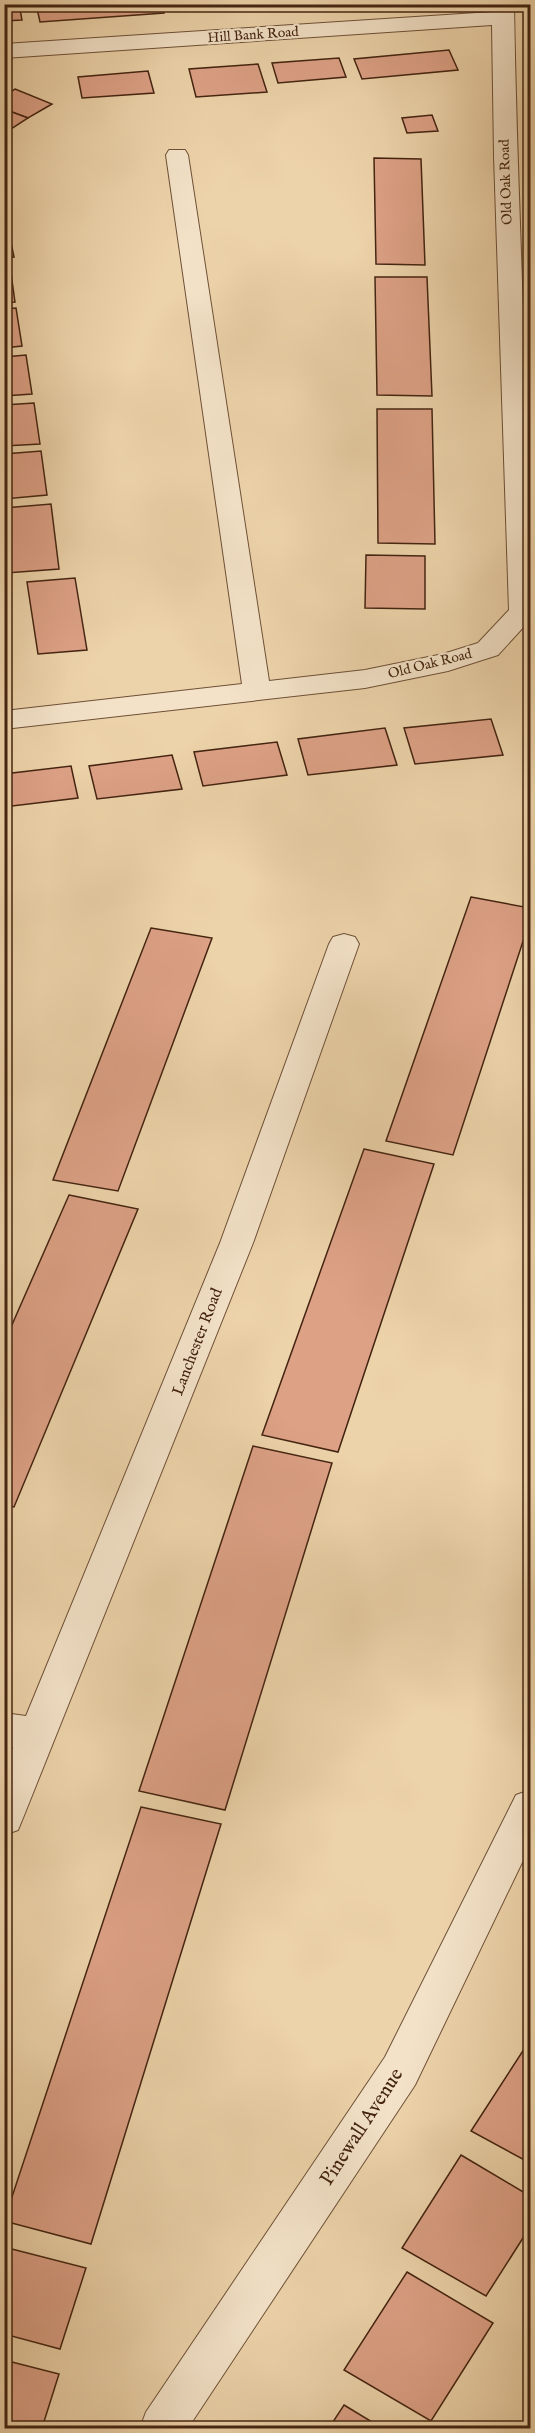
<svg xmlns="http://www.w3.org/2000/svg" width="535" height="2433" viewBox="0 0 535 2433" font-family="'IM FELL English',serif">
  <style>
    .building { fill: #dda186; stroke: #442411; stroke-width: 1.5 }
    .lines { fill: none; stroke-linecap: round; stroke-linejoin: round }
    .minor-casing { stroke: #6e5037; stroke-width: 2 }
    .minor { fill: #f3e2c8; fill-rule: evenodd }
    .labels { text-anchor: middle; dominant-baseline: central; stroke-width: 4.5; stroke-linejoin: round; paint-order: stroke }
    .far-street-label { font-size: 14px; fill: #442411; stroke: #f3e2c8 }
    .street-label { font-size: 16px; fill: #442411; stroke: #f3e2c8 }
    .near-street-label { font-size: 20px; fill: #442411; stroke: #f3e2c8 }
  </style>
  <rect width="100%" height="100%" fill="#edd3aa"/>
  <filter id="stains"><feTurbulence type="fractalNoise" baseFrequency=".00333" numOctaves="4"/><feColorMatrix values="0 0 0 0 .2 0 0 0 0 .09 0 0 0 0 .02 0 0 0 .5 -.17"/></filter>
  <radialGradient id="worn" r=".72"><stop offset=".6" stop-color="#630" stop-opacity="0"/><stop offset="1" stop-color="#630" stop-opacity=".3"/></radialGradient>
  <g class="building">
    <polygon points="4,4 19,4 22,20 4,21"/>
    <polygon points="36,4 162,4 164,13 40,22"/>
    <polygon points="449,50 458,70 362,79 354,59"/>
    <polygon points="339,58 346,77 278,83 272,63"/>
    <polygon points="258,64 267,92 196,97 189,69"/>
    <polygon points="148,71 154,93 82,98 78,77"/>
    <polygon points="15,89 52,104 28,118 4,109 4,96"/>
    <polygon points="4,109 28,118 5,133"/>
    <polygon points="432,115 438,131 407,133 402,118"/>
    <polygon points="374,158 421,159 425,265 376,264"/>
    <polygon points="4,209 14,257 4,258"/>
    <polygon points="4,266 10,266 15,302 4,303"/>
    <polygon points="375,277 427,277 432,396 377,395"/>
    <polygon points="16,308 22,346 4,348 4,309"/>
    <polygon points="26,355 32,394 4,396 4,357"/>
    <polygon points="34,403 40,444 4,446 4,405"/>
    <polygon points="377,409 432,409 435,544 378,543"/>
    <polygon points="41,451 47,495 4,499 4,454"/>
    <polygon points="51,504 59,569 6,573 4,508"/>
    <polygon points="366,555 425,556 425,609 365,608"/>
    <polygon points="75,578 87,650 38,654 27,582"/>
    <polygon points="491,719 503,755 415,764 404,728"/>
    <polygon points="385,728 397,765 308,775 298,739"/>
    <polygon points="277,742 287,775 203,786 194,752"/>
    <polygon points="172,755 182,789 97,799 89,766"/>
    <polygon points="71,766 78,798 4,807 4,774"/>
    <polygon points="471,897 530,908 530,920 453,1155 386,1141"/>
    <polygon points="151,928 212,938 118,1191 53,1180"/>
    <polygon points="364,1149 434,1164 338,1452 262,1435"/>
    <polygon points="69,1195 138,1209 14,1507 4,1505 4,1343"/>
    <polygon points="253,1446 332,1463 225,1810 139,1791"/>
    <polygon points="141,1807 221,1824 91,2244 4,2221"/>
    <polygon points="528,2043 530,2044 530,2163 471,2131"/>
    <polygon points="461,2155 530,2196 530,2227 486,2296 402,2248"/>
    <polygon points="4,2247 86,2268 60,2349 4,2334"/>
    <polygon points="407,2272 493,2323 431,2421 344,2370"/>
    <polygon points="4,2360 59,2374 42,2428 4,2428"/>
    <polygon points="344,2405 382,2428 329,2428"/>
  </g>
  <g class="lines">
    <defs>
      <g id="minor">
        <path d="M492 4H514C517 210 530 415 530 620L498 655 448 671 365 688 4 729V711L242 684 166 155 169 150H185L188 155 269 681 365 670 443 654 478 643 509 610 494 156 492 25 4 58V44L492 12Z"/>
        <polygon points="344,934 355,937 359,944 253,1243 23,1818 18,1830 4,1835 4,1768 13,1747 4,1745 4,1713 26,1716 220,1243 329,944 333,937"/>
        <polygon points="530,1790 530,1846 415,2085 188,2428 140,2428 146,2412 385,2057 516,1795"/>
      </g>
    </defs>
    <use href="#minor" class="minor-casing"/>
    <use href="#minor" class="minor"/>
  </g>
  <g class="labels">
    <g class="far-street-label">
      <text transform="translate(253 35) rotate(-4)">Hill Bank Road</text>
      <text transform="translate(506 182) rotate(-92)">Old Oak Road</text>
      <text transform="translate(430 664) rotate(-14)">Old Oak Road</text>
    </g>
    <g class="street-label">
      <text transform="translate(198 1342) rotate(-69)">Lanchester Road</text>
    </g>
    <g class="near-street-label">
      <text transform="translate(362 2127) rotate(-57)">Pinewall Avenue</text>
    </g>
  </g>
  <rect width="535" height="2433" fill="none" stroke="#edd3aa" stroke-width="24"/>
  <rect x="6" y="6" width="523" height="2421" fill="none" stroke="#442411" stroke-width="3"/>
  <rect x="12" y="12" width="511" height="2409" fill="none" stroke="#442411" stroke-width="1.5"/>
  <rect width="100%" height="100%" filter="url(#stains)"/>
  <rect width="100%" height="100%" fill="url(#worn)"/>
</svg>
